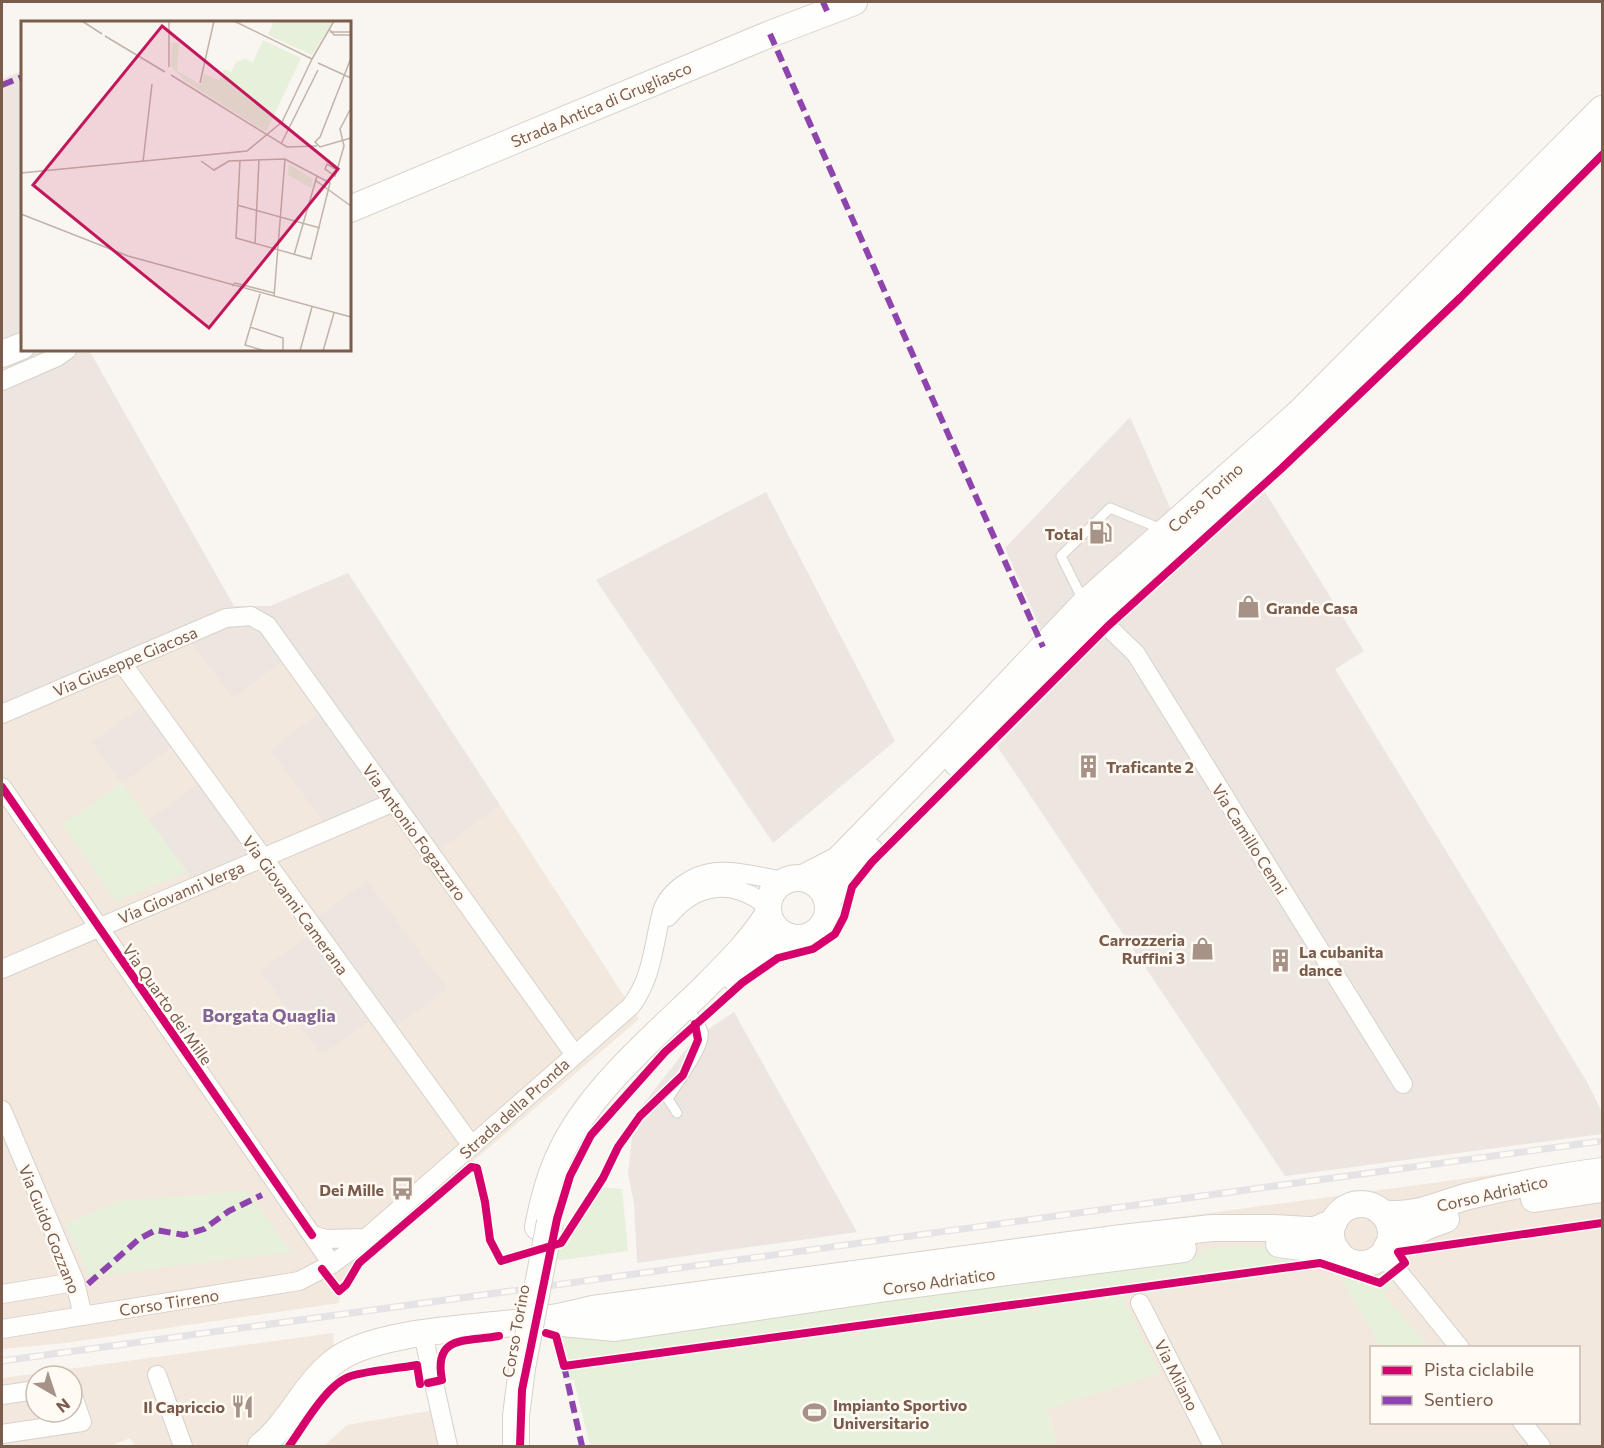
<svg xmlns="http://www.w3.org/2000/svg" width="1604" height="1448" viewBox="0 0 1604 1448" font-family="Commissioner,sans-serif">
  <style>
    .residential { fill: #f2e8de; fill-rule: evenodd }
    .industrial { fill: #ede5e0 }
    .green { fill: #e7f0db }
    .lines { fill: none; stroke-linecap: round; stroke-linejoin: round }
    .lane-casing { stroke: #d7d1cb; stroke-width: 11 }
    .street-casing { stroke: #d7d1cb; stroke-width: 20 }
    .secondary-casing { stroke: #d9d2cb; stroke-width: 28 }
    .lane { stroke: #fefefd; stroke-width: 9 }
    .street { stroke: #fefefd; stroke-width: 18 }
    .secondary { stroke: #fefefd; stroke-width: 26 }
    .rail-casing { stroke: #e6e3e7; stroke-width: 7 }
    .rail { stroke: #fffaf3; stroke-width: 4.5; stroke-dasharray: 14; stroke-linecap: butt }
    .secondary-bridge-casing { stroke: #d9d2cb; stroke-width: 28; stroke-linecap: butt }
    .secondary-bridge { stroke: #fefefd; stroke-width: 26 }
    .quiet { stroke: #8e44ad; stroke-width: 6; stroke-dasharray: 12 6; stroke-linecap: butt }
    .cycleway-casing { stroke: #fffaf3; stroke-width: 11 }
    .cycleway { stroke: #d6006c; stroke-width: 8 }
    .labels { text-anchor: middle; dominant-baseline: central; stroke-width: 5; stroke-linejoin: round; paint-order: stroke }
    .street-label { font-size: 16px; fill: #7a5c4d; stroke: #fffaf3 }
    .poi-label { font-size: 16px; font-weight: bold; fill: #7a5c4d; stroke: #fffaf3; text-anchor: end }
    .neighbourhood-label { font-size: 18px; font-weight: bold; fill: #846695; stroke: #fffaf3 }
    .inset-road { fill: none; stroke: #c2b3aa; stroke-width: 1.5 }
    .view { fill: #c2185b; fill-opacity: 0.15; stroke: #c2185b; stroke-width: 3 }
    .inset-edge { fill: none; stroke: #7a5c4d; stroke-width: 3 }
  </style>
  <rect width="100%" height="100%" fill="#f9f5f0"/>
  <g class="residential">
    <polygon points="189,639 285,660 396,796 437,852 500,805 639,1019 359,1259 342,1281 339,1303 65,1343 2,1349 2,721"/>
    <path d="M1602 1160V1446H1057L1003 1241ZM1372 1348H1578V1422H1372Z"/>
    <path d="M333 1333 334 1346 266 1430 248 1446H135L130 1438 110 1446H2V1378ZM36 1376H72V1412H36Z"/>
    <polygon points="440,1409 450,1446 324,1446 347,1425"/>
  </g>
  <g class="industrial">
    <polygon points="22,71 22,337 2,346 2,79"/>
    <polygon points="27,350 89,350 234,606 270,606 348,573 500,805 437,852 396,796 326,825 270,750 322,711 284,660 233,698 189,639 2,721 2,360"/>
    <polygon points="1130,417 1171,510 1042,632 1005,548"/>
    <polygon points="766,492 895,741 773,843 596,580"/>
    <polygon points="1265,492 1364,651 1335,669 1587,1082 1602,1112 1602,1134 1285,1176 997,746 1126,615"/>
    <polygon points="146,704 176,744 122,783 92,742"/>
    <polygon points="203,781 256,855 195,882 149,820"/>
    <polygon points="367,881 447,989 385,1034 373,1018 322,1055 260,971 312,933 307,925"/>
    <polygon points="734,1012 857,1232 637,1263 634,1203 628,1174 633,1129 626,1126 695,1038"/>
  </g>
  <g class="green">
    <polygon points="122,783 187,872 116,901 62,824"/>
    <polygon points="600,1187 622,1189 628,1251 554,1261 556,1248 565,1246"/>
    <polygon points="247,1191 291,1252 90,1277 65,1224 118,1201"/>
    <polygon points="1232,1246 1293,1249 1340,1263 1351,1270 1381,1270 1395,1284 1383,1294 1429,1347 1381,1347 1342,1280 1323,1268 1123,1298 1160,1373 1047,1409 1057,1446 590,1446 574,1380 564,1379 563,1332 623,1334 1201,1255 1205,1249"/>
  </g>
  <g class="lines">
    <defs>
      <g id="lane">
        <polyline points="1084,602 1061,556 1110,508 1164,530"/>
        <path d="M677 1113 668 1099C676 1085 707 1046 703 1032 701 1023 693 1015 687 1008"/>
      </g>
      <g id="street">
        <polyline points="2,381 57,357 67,350"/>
        <polyline points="1092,611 1136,654 1403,1084"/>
        <polyline points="122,663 472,1146"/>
        <polyline points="2,714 226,618 251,616 267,625 575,1055"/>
        <polyline points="2,787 332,1264"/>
        <path d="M668 917C696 882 734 878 768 907"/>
        <polyline points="2,969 394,802"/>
        <polyline points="2,1110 75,1282 83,1316"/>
        <polyline points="312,1235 326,1239 367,1238"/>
        <polyline points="1380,1257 1397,1270 1460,1348"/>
        <polyline points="2,1294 75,1282"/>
        <polyline points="1140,1303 1213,1446"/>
        <path d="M2 1329 299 1281 332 1264 357 1246 631 1006C652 978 653 948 661 915 666 892 693 874 716 872 738 870 763 878 785 881"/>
        <polyline points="423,1334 448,1446"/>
        <polyline points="157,1375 183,1446"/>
        <polyline points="2,1395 36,1390"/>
        <polyline points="1522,1422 1541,1446"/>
        <polyline points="2,1434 82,1422 72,1393"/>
      </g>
      <g id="secondary">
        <polyline points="350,209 770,34 854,2"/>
        <polyline points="2,354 22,346"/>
        <polyline points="957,763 1100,619 1313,427 1602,135"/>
        <polyline points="803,878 838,860 955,740 1085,603 1300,412 1602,109"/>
        <circle cx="798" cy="908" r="30"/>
        <polyline points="827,900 850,872 870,851"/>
        <polyline points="735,978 753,962 790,937"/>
        <polyline points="1534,1199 1602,1189"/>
        <circle cx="1361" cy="1234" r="30"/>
        <path d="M1383 1213C1415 1218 1439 1204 1469 1196 1513 1185 1558 1177 1602 1171"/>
        <path d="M538 1227C543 1201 549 1176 561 1152 590 1090 653 1038 702 990 726 966 750 943 768 914"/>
        <polyline points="1279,1244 1338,1252"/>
        <polyline points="1387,1247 1427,1226 1446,1219"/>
        <polyline points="562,1323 615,1328 887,1288 1183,1249"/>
        <path d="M261 1446C290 1423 305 1384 335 1361 377 1329 485 1328 539 1320 557 1318 575 1313 593 1309L1122 1238 1212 1228H1274L1308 1230H1315L1334 1222"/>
        <polyline points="516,1446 516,1416 522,1368"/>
      </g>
    </defs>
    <use href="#lane" class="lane-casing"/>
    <use href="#street" class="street-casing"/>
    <use href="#secondary" class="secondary-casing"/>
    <use href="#lane" class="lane"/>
    <use href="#street" class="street"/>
    <use href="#secondary" class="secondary"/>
    <defs>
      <polyline id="rail" points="2,1361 1602,1141"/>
    </defs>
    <use href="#rail" class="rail-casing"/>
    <use href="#rail" class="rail"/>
    <defs>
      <polyline id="secondary-bridge" points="522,1368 550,1222"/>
    </defs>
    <use href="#secondary-bridge" class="secondary-bridge-casing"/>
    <use href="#secondary-bridge" class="secondary-bridge"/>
    <g class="quiet">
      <polyline points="823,2 827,11"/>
      <polyline points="770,34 1043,647"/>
      <polyline points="2,85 22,77"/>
      <polyline points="88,1284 139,1239 156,1230 184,1235 204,1229 229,1211 262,1195"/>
      <polyline points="564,1366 582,1446"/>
    </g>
    <defs>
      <g id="cycleway">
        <polyline points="2,787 312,1235"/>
        <polyline points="322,1269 339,1291 346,1285 359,1263 471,1167 477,1168 485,1202 490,1240 501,1261 561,1243 603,1178 618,1147 640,1116 683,1075 698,1040 695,1024"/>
        <polyline points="546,1333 556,1336 564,1366 1320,1263 1380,1283 1405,1263 1398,1252 1602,1223"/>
        <path d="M428 1383 442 1380C433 1334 467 1342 499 1336"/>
        <path d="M289 1446C303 1427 327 1383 351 1376 371 1370 395 1369 417 1365L420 1384"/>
        <polyline points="520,1446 522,1390 557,1219 570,1176 591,1135 665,1052 742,983 778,958 813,949 835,934 844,917 852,887 872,862 1108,626 1282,468 1460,298 1602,155"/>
      </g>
    </defs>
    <use href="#cycleway" class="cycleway-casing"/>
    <use href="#cycleway" class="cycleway"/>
  </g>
  <defs>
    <symbol id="fuel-bare" viewBox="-9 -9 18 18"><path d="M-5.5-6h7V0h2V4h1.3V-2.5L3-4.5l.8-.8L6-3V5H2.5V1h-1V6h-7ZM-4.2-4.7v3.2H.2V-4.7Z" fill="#a69286" stroke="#fffaf3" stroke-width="2.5" paint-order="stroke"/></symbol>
    <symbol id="shop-bare" viewBox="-9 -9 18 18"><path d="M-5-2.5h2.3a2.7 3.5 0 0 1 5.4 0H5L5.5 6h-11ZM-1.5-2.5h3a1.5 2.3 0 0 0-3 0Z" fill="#a69286" stroke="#fffaf3" stroke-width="2.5" paint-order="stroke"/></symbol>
    <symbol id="building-bare" viewBox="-9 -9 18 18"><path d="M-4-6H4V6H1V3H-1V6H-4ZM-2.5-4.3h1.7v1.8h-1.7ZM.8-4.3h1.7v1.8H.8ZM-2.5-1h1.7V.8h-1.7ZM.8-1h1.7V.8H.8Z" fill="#a69286" stroke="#fffaf3" stroke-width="2.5" paint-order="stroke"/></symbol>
    <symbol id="bus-bare" viewBox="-9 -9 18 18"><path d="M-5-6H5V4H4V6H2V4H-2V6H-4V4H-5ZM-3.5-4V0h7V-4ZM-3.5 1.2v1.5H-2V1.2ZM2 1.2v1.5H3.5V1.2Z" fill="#a69286" stroke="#fffaf3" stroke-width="2.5" paint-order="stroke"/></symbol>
    <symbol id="restaurant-bare" viewBox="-9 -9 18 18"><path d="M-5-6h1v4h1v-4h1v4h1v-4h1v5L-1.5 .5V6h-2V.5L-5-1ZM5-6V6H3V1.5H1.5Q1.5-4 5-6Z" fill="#a69286" stroke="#fffaf3" stroke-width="2.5" paint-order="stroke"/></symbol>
    <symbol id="stadium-bare" viewBox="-9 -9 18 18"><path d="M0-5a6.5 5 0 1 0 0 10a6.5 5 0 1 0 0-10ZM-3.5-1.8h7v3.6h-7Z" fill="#a69286" stroke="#fffaf3" stroke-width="2.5" paint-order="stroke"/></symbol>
  </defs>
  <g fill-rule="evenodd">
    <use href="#fuel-bare" x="1084" y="516" width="33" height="33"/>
    <use href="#shop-bare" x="1232" y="590" width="33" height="33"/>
    <use href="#building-bare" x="1072" y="750" width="33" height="33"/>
    <use href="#shop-bare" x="1186" y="932" width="33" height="33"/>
    <use href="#building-bare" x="1264" y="944" width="33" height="33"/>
    <use href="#bus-bare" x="386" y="1172" width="33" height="33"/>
    <use href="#restaurant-bare" x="226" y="1390" width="33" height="33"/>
    <use href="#stadium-bare" x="798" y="1396" width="33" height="33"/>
  </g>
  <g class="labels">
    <g class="street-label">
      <text transform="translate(601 104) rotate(-23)">Strada Antica di Grugliasco</text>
      <text transform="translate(1205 497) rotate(-42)">Corso Torino</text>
      <text transform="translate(125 661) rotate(-23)">Via Giuseppe Giacosa</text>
      <text transform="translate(415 832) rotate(54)">Via Antonio Fogazzaro</text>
      <text transform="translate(1250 839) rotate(58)">Via Camillo Cenni</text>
      <text transform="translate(181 892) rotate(-23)">Via Giovanni Verga</text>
      <text transform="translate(296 905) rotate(54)">Via Giovanni Camerana</text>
      <text transform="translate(168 1004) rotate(55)">Via Quarto dei Mille</text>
      <text transform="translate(514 1108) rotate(-42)">Strada della Pronda</text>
      <text transform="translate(1492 1193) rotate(-13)">Corso Adriatico</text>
      <text transform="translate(50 1229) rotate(68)">Via Guido Gozzano</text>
      <text transform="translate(939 1281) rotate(-8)">Corso Adriatico</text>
      <text transform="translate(169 1302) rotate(-9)">Corso Tirreno</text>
      <text transform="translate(515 1331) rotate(-80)">Corso Torino</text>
      <text transform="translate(1177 1375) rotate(63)">Via Milano</text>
    </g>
    <g class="poi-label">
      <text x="1083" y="533">Total</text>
      <text x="1266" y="607" text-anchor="start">Grande Casa</text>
      <text x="1106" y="766" text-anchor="start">Traficante 2</text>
      <text x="1185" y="939">Carrozzeria<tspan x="1185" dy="18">Ruffini 3</tspan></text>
      <text x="1299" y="951" text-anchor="start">La cubanita<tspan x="1299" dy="18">dance</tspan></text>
      <text x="384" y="1189">Dei Mille</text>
      <text x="833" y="1404" text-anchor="start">Impianto Sportivo<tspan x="833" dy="18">Universitario</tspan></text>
      <text x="225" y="1406">Il Capriccio</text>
    </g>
    <g class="neighbourhood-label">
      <text x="269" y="1015">Borgata Quaglia</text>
    </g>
  </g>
  <g transform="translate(21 21)">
    <rect width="330" height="330" fill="#f9f5f0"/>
    <path d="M253 0H312L291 34 247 14ZM242 19 280 37 245 111 164 60 150 45 151 22H158L156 50 180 64 183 53 198 59 203 48 210 51 215 41 224 38 232 41ZM268 143 292 158 290 167 267 154Z" fill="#e7f0db"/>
    <path class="inset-road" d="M61 0 81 13M148 0V46M213 0 291 38M309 9 313 14H330M309 11H330M84 15 144 51M330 37 299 116 294 121 299 126 330 117M291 38 313 0M297 42 330 57M150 54 266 126 296 125M179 62 193 0M260 123 297 49M180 140 193 149 208 140 264 138 309 162 290 238 215 217 219 140M122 141 131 63M316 149 306 143 304 148 314 155 317 146 323 125 319 108 329 89M0 152 226 130 261 101 291 38M294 159 330 185M216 184 299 207M0 193 107 235 330 296M234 223 238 139M273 234 296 155M211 265 214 262 253 272M239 273 224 324 244 330M253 276 264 138M229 306 262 317V330M279 330 291 286M302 330 313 292"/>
    <path class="view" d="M141 5 317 148 188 307 12 164Z"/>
    <rect width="330" height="330" class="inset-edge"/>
  </g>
  <rect width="1604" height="1448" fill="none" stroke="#7a5c4d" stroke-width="6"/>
  <rect x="1370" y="1346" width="210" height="78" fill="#fffaf3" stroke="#cabbb1" stroke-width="1.5"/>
  <rect x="1382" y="1366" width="30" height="9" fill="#d6006c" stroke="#cabbb1" stroke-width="1.5"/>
  <text x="1424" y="1376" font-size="18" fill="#7a5c4d">Pista ciclabile</text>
  <rect x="1382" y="1396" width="30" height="9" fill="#8e44ad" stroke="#cabbb1" stroke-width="1.5"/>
  <text x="1424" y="1406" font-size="18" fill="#7a5c4d">Sentiero</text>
  <g transform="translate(54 1394) rotate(141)"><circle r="28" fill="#fffaf3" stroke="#cabbb1" stroke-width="1.5"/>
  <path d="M0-4.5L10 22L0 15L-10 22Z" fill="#a69286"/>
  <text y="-9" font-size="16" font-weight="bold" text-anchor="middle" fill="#7a5c4d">N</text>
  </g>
</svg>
